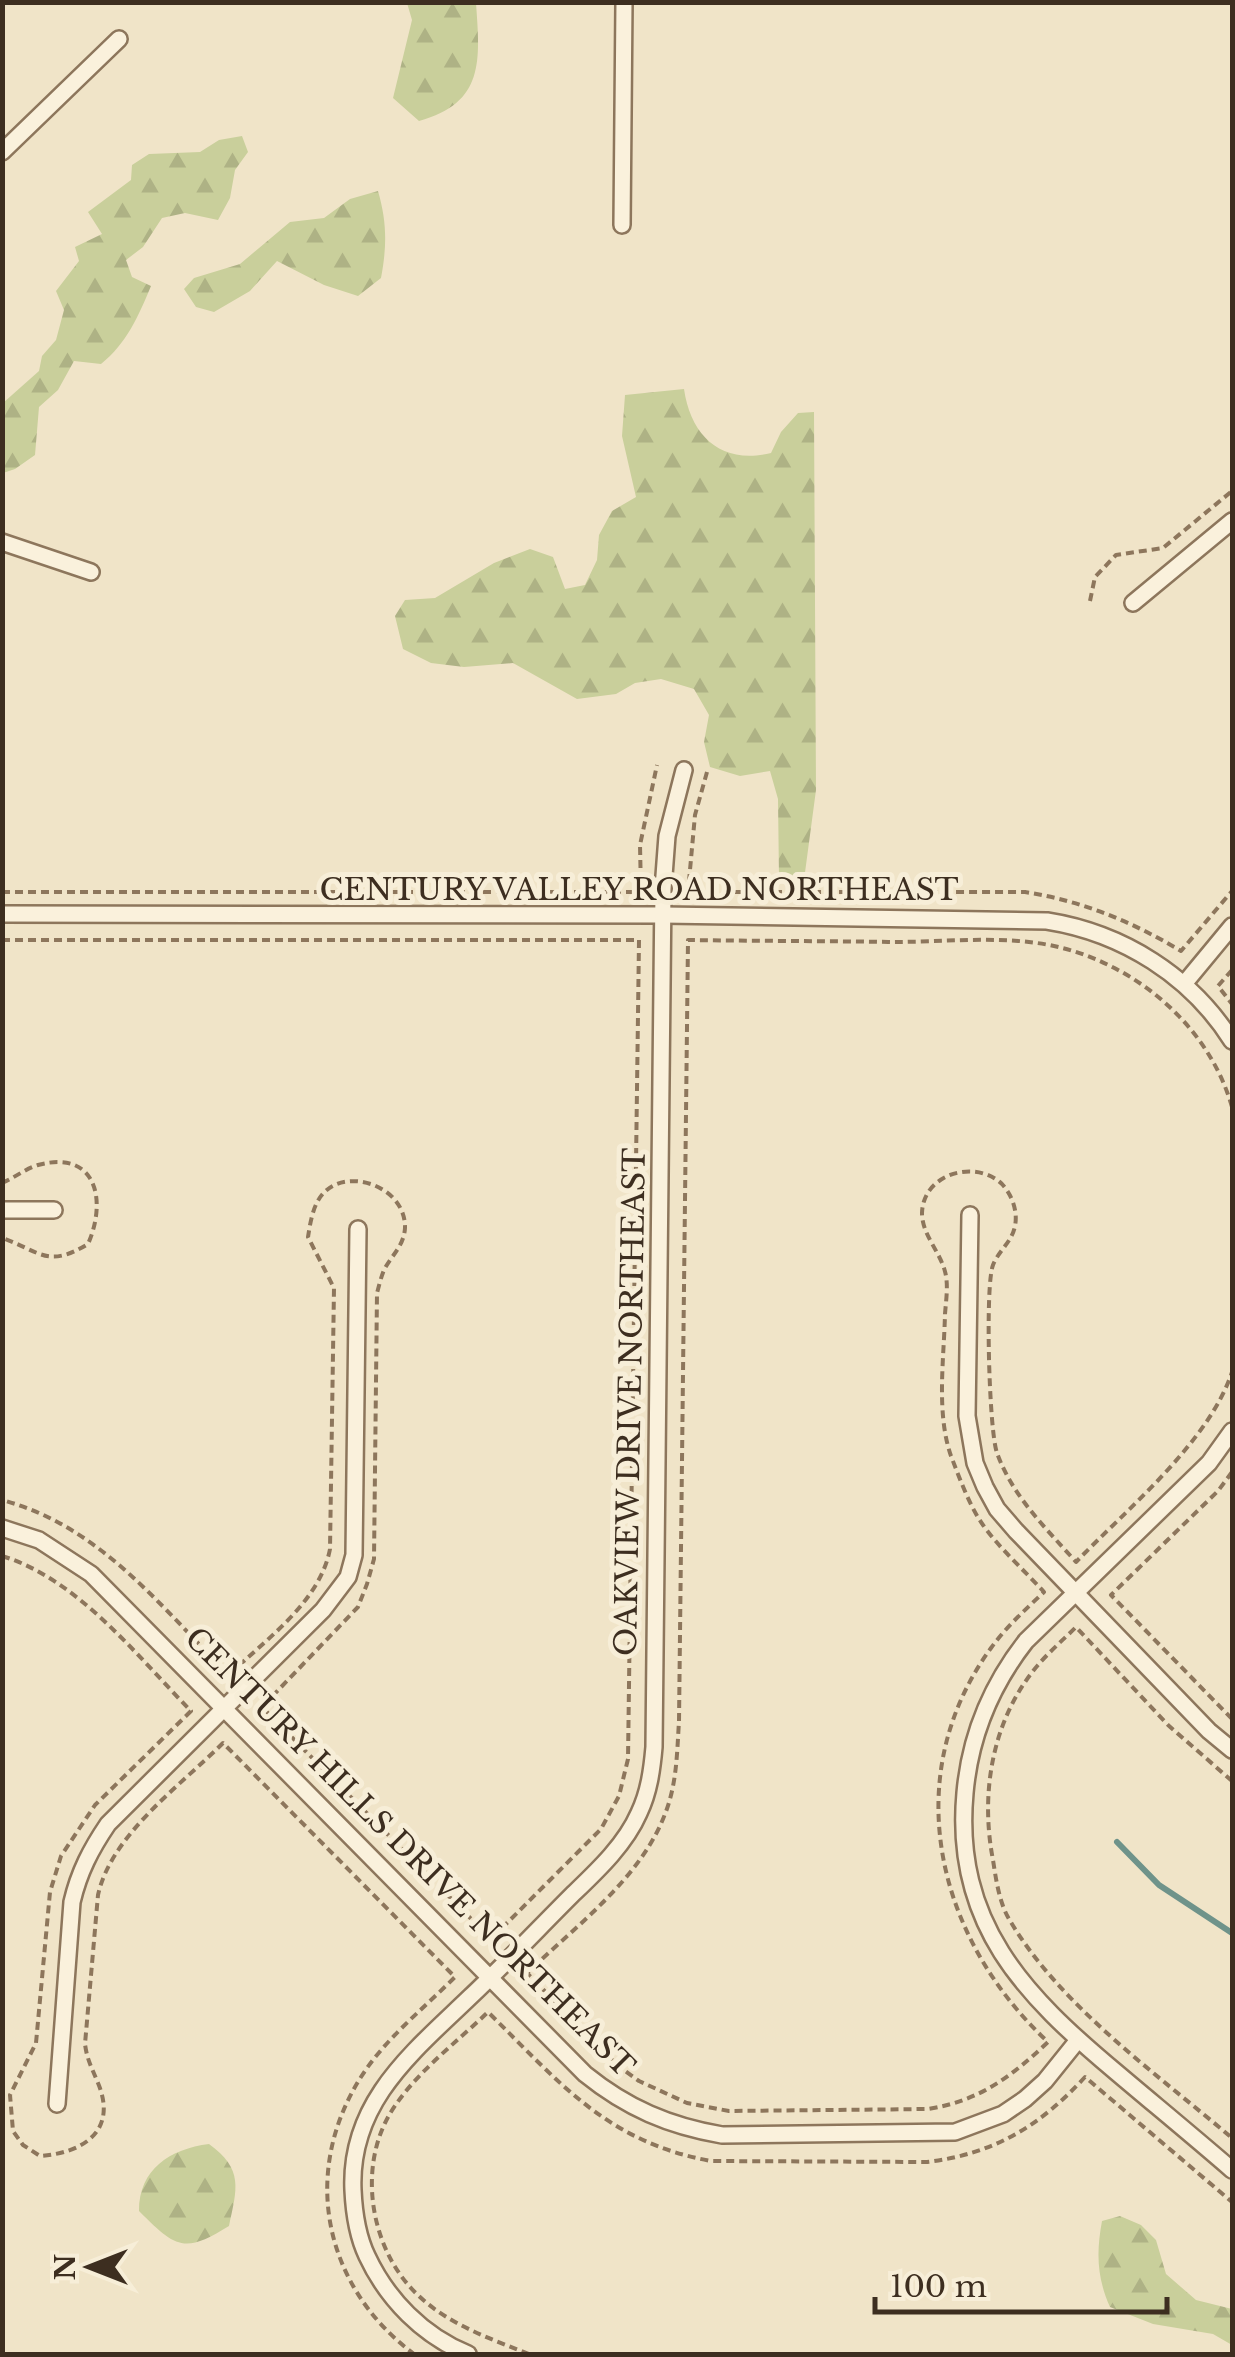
<svg xmlns="http://www.w3.org/2000/svg" width="1235" height="2357" viewBox="0 0 1235 2357" font-family="'Libre Baskerville',serif">
  <style>
    .forest { fill: url(#forest-firs) }
    .lines { fill: none; stroke-linecap: round; stroke-linejoin: round }
    .stream { stroke: #6f938a; stroke-width: 6 }
    .street-casing { stroke: #8d765c; stroke-width: 20 }
    .path { stroke: #8d765c; stroke-width: 4; stroke-dasharray: 8 5; stroke-linecap: butt }
    .street { stroke: #faf1dc; stroke-width: 15 }
    .labels { text-anchor: middle; dominant-baseline: central; stroke-width: 10; stroke-linejoin: round; paint-order: stroke }
    .street-label { font-size: 30px; fill: #3d2e20; stroke: #f7eed8 }
  </style>
  <defs>
    <pattern id="forest-firs" width="22" height="20" patternUnits="userSpaceOnUse" patternTransform="scale(2.5)"><rect width="22" height="20" fill="#c9cf9b"/><path d="M5 1l3.5 6h-7zM16 11l3.5 6h-7z" fill="#aeb285"/></pattern>
  </defs>
  <rect width="100%" height="100%" fill="#f0e4c8"/>
  <g class="forest">
    <path d="M407 3H476C480 60 485 103 419 121L393 98 412 20Z"/>
    <path d="M242 136 248 152 235 170 230 198 218 220 185 213 162 218 143 247 126 260 132 277 151 286C138 317 127 343 101 364L74 361 58 390 39 407 35 455 15 469 3 473V403L39 371 42 356 56 340 64 310 56 291 79 261 75 247 102 234 88 212 131 180 132 165 149 154 200 152 219 140Z"/>
    <path d="M378 191C387 222 387 246 381 278L358 296 324 285 277 261 250 291 214 312 196 307 184 289 194 278 240 264 290 222 324 218 350 199Z"/>
    <path d="M684 389C691 437 722 465 771 453L781 432 798 413 814 412 816 790 804 880 779 878 778 799 770 771 740 776 710 767 704 742 709 715 694 689 661 679 635 683 616 694 577 699 513 663 464 667 431 663 403 649 395 616 405 600 435 598 494 563 530 549 553 557 565 589 585 585 597 560 599 535 612 511 636 497 622 436 625 395Z"/>
    <path d="M209 2144C244 2169 237 2189 229 2226 184 2254 176 2248 139 2211 139 2169 170 2149 209 2144Z"/>
    <path d="M1120 2216 1141 2225 1156 2240 1166 2274 1196 2300 1232 2309V2345L1213 2334 1153 2324 1110 2307C1097 2278 1096 2253 1102 2221Z"/>
  </g>
  <g class="lines">
    <polyline class="stream" points="1117,1842 1159,1885 1232,1933"/>
    <defs>
      <g id="street">
        <polyline points="2,152 119,39"/>
        <polyline points="622,225 624,2"/>
        <polyline points="2,542 91,572"/>
        <polyline points="1133,603 1232,521"/>
        <path d="M2 914 663 915 1047 921C1123 933 1191 976 1232 1041"/>
        <polyline points="1184,984 1232,926"/>
        <polyline points="2,1210 54,1210"/>
        <polyline points="970,1215 967,1416 975,1463 985,1487 997,1509 1016,1531 1209,1731 1232,1750"/>
        <path d="M1232 1431 1209 1463 1026 1641C990 1687 970 1736 965 1793 953 1923 1024 1995 1116 2072 1155 2105 1194 2137 1232 2170"/>
        <path d="M2 1528 39 1540 91 1574 585 2074C627 2108 669 2126 722 2135L955 2132 1003 2114 1025 2099 1045 2081 1078 2040"/>
        <path d="M57 2104 72 1902C79 1872 91 1849 108 1824L323 1610 348 1577 354 1555 358 1229"/>
        <path d="M468 2354C423 2336 387 2299 367 2256 357 2235 354 2213 353 2190 349 2102 413 2052 470 1997 505 1964 538 1929 572 1895 597 1871 625 1845 639 1813 649 1792 652 1770 654 1747L663 889 667 836 684 770"/>
      </g>
    </defs>
    <use href="#street" class="street-casing"/>
    <g class="path">
      <polyline points="1090,601 1095,577 1116,555 1163,548 1232,491"/>
      <path d="M707 772 695 815 688 892H1025C1082 901 1131 921 1181 951L1232 891"/>
      <polyline points="2,892 641,892 640,845 657,765"/>
      <path d="M2 940H639L628 1759 619 1796 601 1829 491 1939 262 1707 358 1607 367 1584 374 1559 377 1293C379 1286 381 1277 384 1270 391 1256 404 1246 405 1228 406 1184 340 1164 319 1199 312 1210 310 1225 308 1237L334 1288 330 1549C320 1602 266 1639 229 1675 160 1606 100 1526 2 1500"/>
      <polyline points="1232,970 1218,986 1232,1004"/>
      <path d="M1232 1107C1209 1026 1136 964 1054 946 1003 935 945 942 894 942 825 941 756 941 688 940L679 1721C677 1752 677 1784 665 1814 641 1878 576 1926 527 1973L618 2066 639 2081 687 2103 729 2111 928 2109C979 2101 1011 2077 1048 2042 937 1939 897 1777 991 1648 1006 1627 1025 1610 1044 1592 1024 1570 1000 1549 983 1525 969 1505 960 1479 951 1456 936 1413 944 1359 945 1314 946 1301 948 1288 946 1276 942 1253 922 1236 922 1213 923 1173 976 1159 1002 1184 1012 1195 1018 1211 1015 1226 1012 1242 999 1250 993 1265 985 1285 989 1431 997 1453 1013 1497 1045 1527 1076 1562 1127 1509 1209 1442 1232 1372"/>
      <path d="M2 1183C14 1178 25 1169 38 1165 97 1149 107 1201 88 1244 47 1269 40 1251 2 1238"/>
      <polyline points="1232,1472 1218,1491 1111,1595 1232,1719"/>
      <path d="M2 1556C78 1579 137 1656 191 1711L95 1805 61 1856 50 1892 36 2043 10 2095 13 2131 23 2145 40 2156C83 2153 118 2131 98 2083 92 2068 87 2060 85 2044L98 1895C111 1835 180 1786 223 1743L455 1977C423 2009 385 2039 361 2077 300 2173 324 2287 414 2354"/>
      <path d="M1232 1781 1168 1725 1076 1627C1063 1640 1049 1652 1038 1665 992 1719 980 1793 993 1860 996 1879 999 1902 1009 1919 1059 2005 1157 2074 1232 2138"/>
      <path d="M529 2354C491 2339 450 2325 420 2297 371 2253 356 2169 391 2112 415 2073 456 2043 488 2012 560 2083 607 2142 711 2161L927 2162C994 2154 1040 2126 1085 2077L1232 2202"/>
    </g>
    <use href="#street" class="street"/>
  </g>
  <g class="labels">
    <g class="street-label">
      <text x="639" y="889">CENTURY VALLEY ROAD NORTHEAST</text>
      <text transform="translate(630 1402) rotate(-89)">OAKVIEW DRIVE NORTHEAST</text>
      <text transform="translate(410 1852) rotate(45)">CENTURY HILLS DRIVE NORTHEAST</text>
    </g>
  </g>
  <rect width="1235" height="2357" fill="none" stroke="#3d2e20" stroke-width="10"/>
  <g transform="translate(90 2267) rotate(270)" stroke="#f7eed8" stroke-width="8" paint-order="stroke">
  <path d="M0-8L18 38L0 25L-18 38Z" fill="#3d2e20"/>
  <text y="-15" font-size="28" font-weight="bold" text-anchor="middle" fill="#3d2e20">N</text>
  </g>
  <path d="M875 2297v15h292v-15" fill="none" stroke="#3d2e20" stroke-width="5"/>
  <text x="890" y="2297" font-size="30" fill="#3d2e20" stroke="#f7eed8" stroke-width="8" paint-order="stroke">100 m</text>
</svg>
